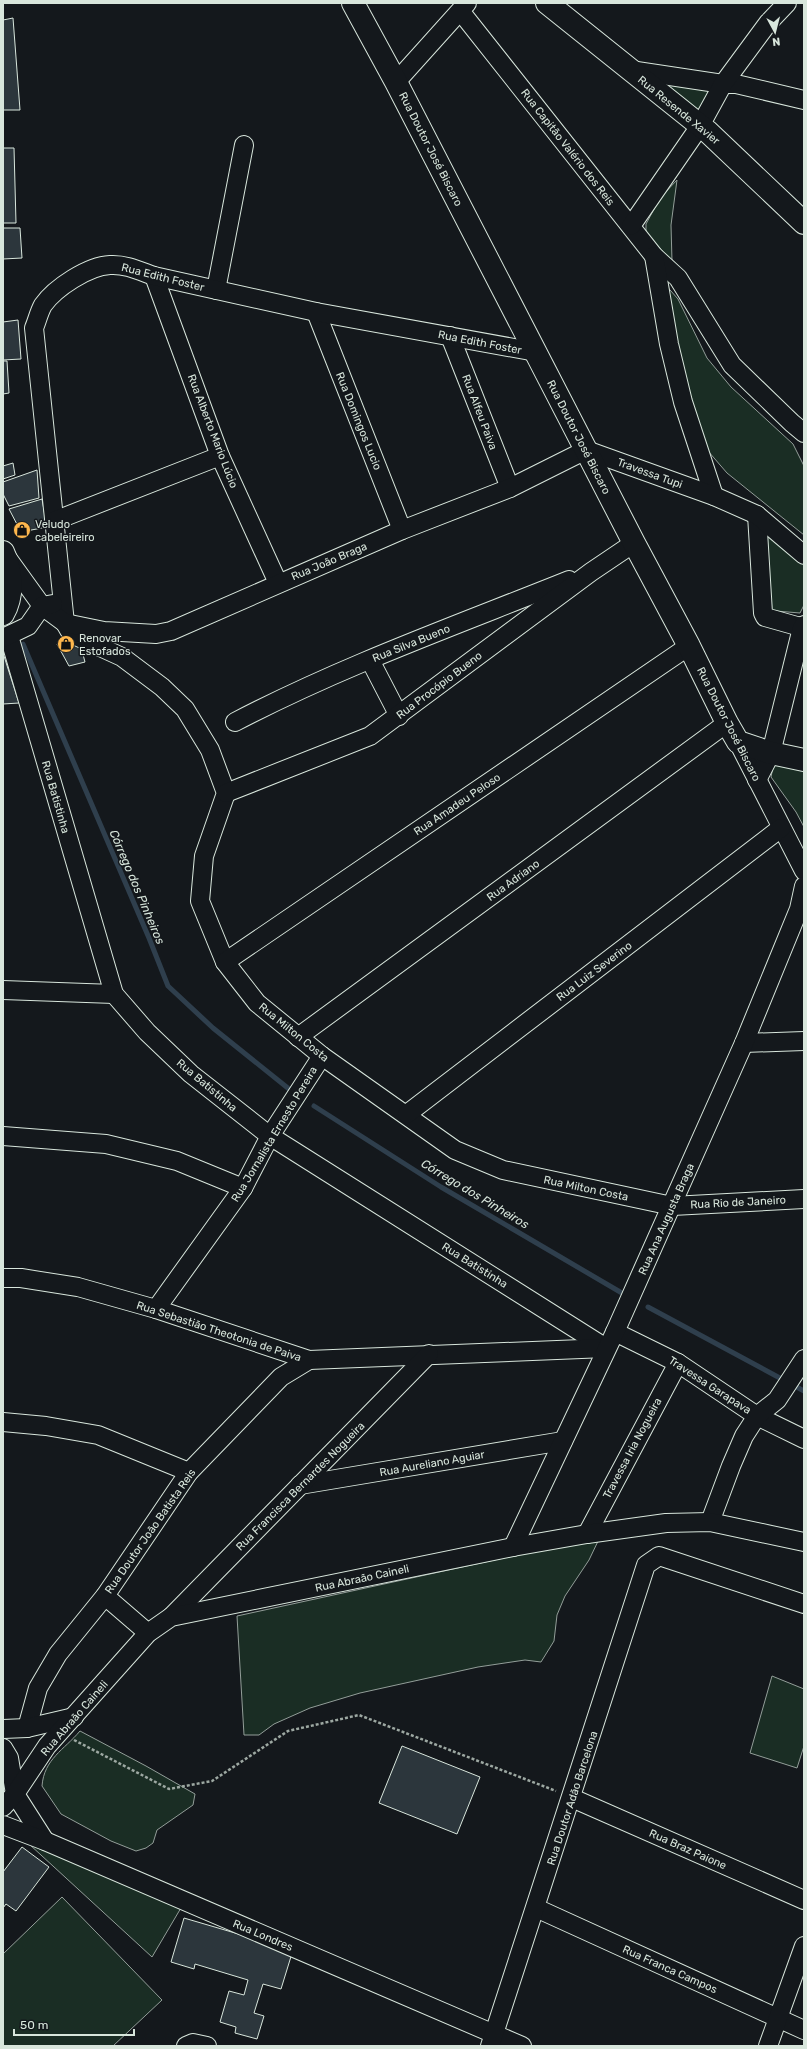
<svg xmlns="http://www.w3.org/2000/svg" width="807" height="2049" font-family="Rubik,sans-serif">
	<rect width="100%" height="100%" fill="#14181c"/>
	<g fill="#1a2d24" stroke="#939e99">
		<polygon points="637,73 720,86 700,121"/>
		<polygon points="677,180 671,225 672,261 646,240 646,224 660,198"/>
		<polygon points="663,282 678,299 707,358 731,387 793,444 804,466 804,535 727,473 708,451 686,393"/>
		<polygon points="766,519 804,553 804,605 800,613 764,610"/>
		<polygon points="774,762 804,767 804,827 796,812 771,777"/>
		<polygon points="600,1537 589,1560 565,1596 557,1615 554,1641 541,1662 525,1660 478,1667 360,1693 310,1708 274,1724 259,1735 244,1735 237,1616"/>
		<polygon points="772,1676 804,1689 804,1746 797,1768 750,1753"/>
		<path d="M80 1731 146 1766 195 1794 193 1805 157 1830 153 1843 146 1848 136 1851 111 1841 61 1814 42 1786C44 1759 64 1750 80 1731Z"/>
		<polygon points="42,1830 188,1896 152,1957 29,1844"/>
		<polygon points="62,1897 162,2000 113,2046 3,2046 3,1954"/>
	</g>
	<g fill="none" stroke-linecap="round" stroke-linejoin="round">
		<g stroke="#2f3f4d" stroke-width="5">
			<polyline points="23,644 149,938 168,986 213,1028 294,1093"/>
			<polyline points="314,1106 441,1187 627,1296"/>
			<polyline points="648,1307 804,1391"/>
		</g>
	</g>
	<g fill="#2c363c" stroke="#d8e6dc">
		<polygon points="13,18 20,110 3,110 3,20"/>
		<polygon points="3,148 14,148 16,223 3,223"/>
		<polygon points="3,228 20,228 22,258 3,259"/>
		<polygon points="18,320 21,359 3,360 3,322"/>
		<polygon points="3,361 7,361 9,393 3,394"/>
		<polygon points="13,463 15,475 3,479 3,466"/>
		<polygon points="37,470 39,498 9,506 3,494 3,482"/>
		<polygon points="42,499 47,527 21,532 9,509"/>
		<polygon points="67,636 81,647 85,662 69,666 57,644"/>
		<polygon points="3,653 19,703 3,704"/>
		<polygon points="402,1746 480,1777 457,1834 379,1803"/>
		<polygon points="22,1847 49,1867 16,1911 6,1904 3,1908 3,1872"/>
		<polygon points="184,1918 293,1950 281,1989 263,1984 254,2013 264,2016 257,2039 235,2033 236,2027 220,2022 229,1991 244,1995 248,1980 195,1964 194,1969 171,1962"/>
	</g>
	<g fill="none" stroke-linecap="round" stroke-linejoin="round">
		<g stroke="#d8e6dc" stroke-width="20">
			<g id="minor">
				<polyline points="461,12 654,256 678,278 732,365 792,423 804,433"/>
				<polyline points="630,70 723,84 736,84 804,100"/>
				<polyline points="396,82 467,3"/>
				<polyline points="631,226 700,126 723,84 768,23 787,3"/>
				<polyline points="654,256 669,344 683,402 714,496"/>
				<polyline points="154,276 220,456 278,583"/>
				<polyline points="216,290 244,145"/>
				<polyline points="316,312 402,530"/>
				<polyline points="450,336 510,488"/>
				<path d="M536 352 316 312 154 276C140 271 126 264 110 265 88 266 55 288 43 305 39 312 37 321 34 328L65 623 69 630 76 636 122 657 162 687 185 709 210 750 226 793 204 856 200 901 225 962 257 1003 322 1056 455 1150 503 1170 672 1206 804 1199"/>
				<polyline points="757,515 763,613 765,617 804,628"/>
				<polyline points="54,521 220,456"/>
				<polyline points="6,556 42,606 65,623 104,631 156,634 171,631 402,530 510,488 586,450 714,496 757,515 804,555"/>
				<polyline points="9,636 114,994 147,1032 191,1074 270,1136 606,1348"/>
				<polyline points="3,638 28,626 42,606 53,604"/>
				<polyline points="370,660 399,716"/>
				<path d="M235 722C342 666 457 625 569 580"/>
				<polyline points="738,742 804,871"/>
				<polyline points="757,780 771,753 802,628 804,625"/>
				<polyline points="226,793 370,736 591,572 634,543"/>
				<polyline points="225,962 689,646"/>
				<polyline points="3,990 114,994"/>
				<polyline points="298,1037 727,723"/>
				<polyline points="744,1043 804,1041"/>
				<polyline points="407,1114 781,828"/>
				<polyline points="3,1136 106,1144 177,1161 243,1188"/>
				<polyline points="3,1278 21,1278 78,1287 156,1309 309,1360 606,1348"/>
				<polyline points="156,1309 243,1188 270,1136 322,1056"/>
				<polyline points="615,1332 678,1363 757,1416 804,1439"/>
				<polyline points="3,1422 46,1426 98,1435 189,1472"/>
				<polyline points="300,1485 563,1441"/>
				<polyline points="710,1522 731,1466 744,1436 757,1416 777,1400 804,1359"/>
				<polyline points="587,1534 678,1363"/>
				<polyline points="513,1547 615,1332 744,1043 799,909 804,886"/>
				<polyline points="105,1596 148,1633"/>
				<polyline points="171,1617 429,1354"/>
				<polyline points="27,1728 38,1688 58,1654 105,1596 189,1472 281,1377 309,1360"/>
				<polyline points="3,1729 27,1728 74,1717"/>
				<polyline points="3,1748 9,1758 15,1794 45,1841"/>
				<polyline points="572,1798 804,1900"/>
				<polyline points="3,1807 15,1794 47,1746 148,1633 171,1617 513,1547 587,1534 666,1523 710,1522 804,1542"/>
				<polyline points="3,1825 45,1841 522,2046"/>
				<polyline points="536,1908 804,2030"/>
				<polyline points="186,2046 193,2043 207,2046"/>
				<polyline points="490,2046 646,1565 659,1556 804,1604"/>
				<polyline points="768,2046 804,1946"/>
			</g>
		</g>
		<g stroke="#d8e6dc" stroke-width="24">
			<g id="major">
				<polyline points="353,3 396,82 634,543 689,646 727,723 738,742 771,753 804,760"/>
				<polyline points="547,3 707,131 804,223"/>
				<path d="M3 552C12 571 14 595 3 614"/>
			</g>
		</g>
		<polyline stroke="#9da8a2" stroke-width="2.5" stroke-dasharray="3 2" stroke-linecap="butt" points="74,1740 169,1789 212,1781 288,1731 359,1715 556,1791"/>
		<use href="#minor" stroke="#14181c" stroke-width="18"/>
		<use href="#major" stroke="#14181c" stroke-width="22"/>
	</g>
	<defs>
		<g id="shop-disc" transform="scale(0.9)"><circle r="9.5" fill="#ffb74d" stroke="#14181c"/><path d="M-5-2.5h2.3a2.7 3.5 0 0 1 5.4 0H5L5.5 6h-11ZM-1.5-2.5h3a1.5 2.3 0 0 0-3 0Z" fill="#111"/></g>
	</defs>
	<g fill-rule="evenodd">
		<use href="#shop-disc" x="22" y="530"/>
		<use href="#shop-disc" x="66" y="644"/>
	</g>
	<g text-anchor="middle" stroke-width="3" stroke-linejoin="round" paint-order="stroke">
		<g font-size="11" fill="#d8e6dc" stroke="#14181c">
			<text transform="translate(679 110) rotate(39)" y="4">Rua Resende Xavier</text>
			<text transform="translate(568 147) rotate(52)" y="4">Rua Capitão Valério dos Reis</text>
			<text transform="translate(431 149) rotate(63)" y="4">Rua Doutor José Biscaro</text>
			<text transform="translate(163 277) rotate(14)" y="4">Rua Edith Foster</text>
			<text transform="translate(480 342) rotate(11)" y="4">Rua Edith Foster</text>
			<text transform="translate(480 412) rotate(69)" y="4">Rua Alfeu Paiva</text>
			<text transform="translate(359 421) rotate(68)" y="4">Rua Domingos Lucio</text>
			<text transform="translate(213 431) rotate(69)" y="4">Rua Alberto Mario Lúcio</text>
			<text transform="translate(579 437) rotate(63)" y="4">Rua Doutor José Biscaro</text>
			<text transform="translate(650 473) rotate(20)" y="4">Travessa Tupi</text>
			<text transform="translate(329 561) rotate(-23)" y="4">Rua João Braga</text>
			<text transform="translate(411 643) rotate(-22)" y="4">Rua Silva Bueno</text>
			<text transform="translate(439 685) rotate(-37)" y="4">Rua Procópio Bueno</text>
			<text transform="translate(729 724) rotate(63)" y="4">Rua Doutor José Biscaro</text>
			<text transform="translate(56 797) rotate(74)" y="4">Rua Batistinha</text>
			<text transform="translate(457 804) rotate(-34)" y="4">Rua Amadeu Peloso</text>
			<text transform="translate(513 880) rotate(-36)" y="4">Rua Adriano</text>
			<text transform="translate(594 971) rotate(-37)" y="4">Rua Luiz Severino</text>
			<text transform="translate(294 1032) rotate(39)" y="4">Rua Milton Costa</text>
			<text transform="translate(207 1085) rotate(40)" y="4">Rua Batistinha</text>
			<text transform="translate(274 1134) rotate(-59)" y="4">Rua Jornalista Ernesto Pereira</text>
			<text transform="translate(586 1188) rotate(12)" y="4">Rua Milton Costa</text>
			<text transform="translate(738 1202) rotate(-3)" y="4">Rua Rio de Janeiro</text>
			<text transform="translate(666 1219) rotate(-66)" y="4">Rua Ana Augusta Braga</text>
			<text transform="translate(475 1265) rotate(32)" y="4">Rua Batistinha</text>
			<text transform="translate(219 1331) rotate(18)" y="4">Rua Sebastião Theotonia de Paiva</text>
			<text transform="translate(710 1385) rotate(33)" y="4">Travessa Garapava</text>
			<text transform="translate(632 1448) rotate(-62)" y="4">Travessa Iria Nogueira</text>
			<text transform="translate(432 1463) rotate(-10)" y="4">Rua Aureliano Aguiar</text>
			<text transform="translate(300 1486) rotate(-45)" y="4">Rua Francisca Bernardes Nogueira</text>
			<text transform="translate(150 1531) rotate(-55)" y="4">Rua Doutor João Batista Reis</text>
			<text transform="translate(362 1578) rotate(-12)" y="4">Rua Abraão Caineli</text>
			<text transform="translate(74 1718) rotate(-49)" y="4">Rua Abraão Caineli</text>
			<text transform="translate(572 1798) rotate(-72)" y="4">Rua Doutor Adão Barcelona</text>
			<text transform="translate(688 1849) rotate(24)" y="4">Rua Braz Paione</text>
			<text transform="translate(263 1935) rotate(23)" y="4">Rua Londres</text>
			<text transform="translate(670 1969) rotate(24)" y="4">Rua Franca Campos</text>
		</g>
		<g font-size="11" fill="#d8e6dc" stroke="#14181c" text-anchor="start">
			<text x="35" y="528">Veludo<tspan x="35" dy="13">cabeleireiro</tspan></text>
			<text x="79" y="642">Renovar<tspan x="79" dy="13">Estofados</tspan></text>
		</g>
		<g font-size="12" font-style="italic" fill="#d8e6dc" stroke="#14181c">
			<text transform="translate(137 887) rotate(67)" y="4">Córrego dos Pinheiros</text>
			<text transform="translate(475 1194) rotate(31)" y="4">Córrego dos Pinheiros</text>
		</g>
	</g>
	<rect width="807" height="2049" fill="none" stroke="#d8e6dc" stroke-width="8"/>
	<g transform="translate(775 32) rotate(173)" stroke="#14181c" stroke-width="3" paint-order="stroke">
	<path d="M0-3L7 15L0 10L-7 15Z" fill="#d8e6dc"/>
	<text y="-6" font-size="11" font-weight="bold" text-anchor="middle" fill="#d8e6dc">N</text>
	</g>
	<path d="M14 2029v6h120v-6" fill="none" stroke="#d8e6dc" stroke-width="2"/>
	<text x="20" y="2029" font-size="12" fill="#d8e6dc" stroke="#14181c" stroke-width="3" paint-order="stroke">50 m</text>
</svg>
